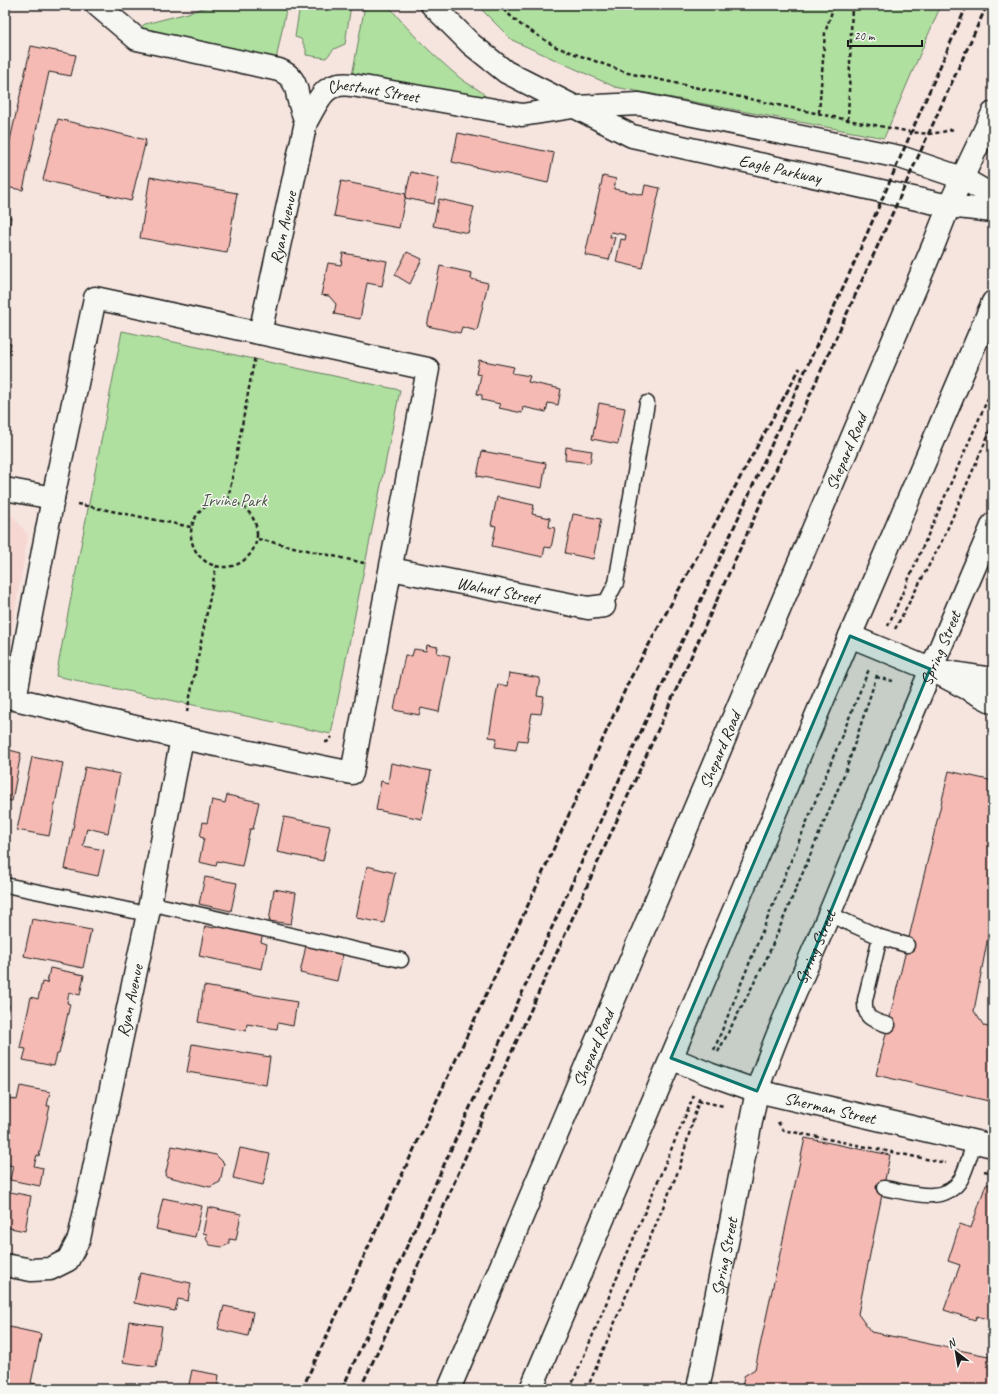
<svg xmlns="http://www.w3.org/2000/svg" width="998" height="1394" font-family="Caveat,sans-serif">
	<rect width="100%" height="100%" fill="#f6e4df"/>
	<filter id="ink" filterUnits="userSpaceOnUse"><feTurbulence type="fractalNoise" baseFrequency=".025" numOctaves="2"/><feDisplacementMap in="SourceGraphic" scale="8" xChannelSelector="R" yChannelSelector="G"/><feConvolveMatrix kernelMatrix="1 2 1 2 8 2 1 2 1" color-interpolation-filters="sRGB"/></filter>
	<g filter="url(#ink)">
		<polygon fill="#f6d7d2" points="5,512 10,513 28,535 5,669"/>
		<g fill="#afe0a0" stroke="#667e5e">
			<polygon points="213,5 287,5 276,60 141,30 142,26 145,24 188,13"/>
			<polygon points="300,5 351,5 345,44 334,49 326,58 306,55 306,49 301,39 295,37"/>
			<path d="M365 5H388C409 32 434 56 460 78 468 85 481 89 487 98V101L352 76Z"/>
			<polygon points="477,5 941,5 884,138 615,87 512,40"/>
			<polygon points="122,331 400,390 331,734 56,676"/>
		</g>
		<g fill="#f5bab3" stroke="#1c1c1c">
			<polygon points="31,46 76,55 71,76 49,72 23,190 5,187 5,163"/>
			<polygon points="58,119 146,140 131,201 43,180"/>
			<polygon points="458,133 554,153 548,183 452,162"/>
			<polygon points="411,172 439,178 434,204 405,198"/>
			<polygon points="603,176 616,179 614,189 643,195 645,185 660,188 642,268 616,262 621,239 625,240 626,235 611,232 610,237 615,237 609,260 585,255"/>
			<polygon points="150,177 237,193 227,253 140,238"/>
			<polygon points="341,181 406,194 399,228 334,216"/>
			<polygon points="439,199 474,207 468,233 433,226"/>
			<polygon points="5,216 11,217 5,249"/>
			<polygon points="407,252 422,259 410,284 395,275"/>
			<polygon points="343,253 387,261 382,286 367,283 360,319 334,314 336,304 329,296 321,295 328,263 341,265"/>
			<polygon points="440,266 472,273 471,279 488,283 477,331 462,327 460,333 427,326"/>
			<polygon points="5,343 11,344 5,374"/>
			<polygon points="479,360 514,367 512,373 530,376 528,382 561,389 558,405 548,403 546,412 523,407 522,413 499,408 500,404 482,400 482,395 477,394 481,375 476,374"/>
			<polygon points="599,403 625,408 618,444 592,439"/>
			<polygon points="566,447 592,451 590,463 565,460"/>
			<polygon points="482,451 546,463 542,488 477,476"/>
			<polygon points="497,497 534,505 532,514 550,518 549,527 555,528 551,548 545,547 543,557 492,546 496,526 491,525"/>
			<polygon points="573,514 601,519 593,559 565,553"/>
			<polygon points="427,645 438,647 437,653 450,656 439,712 421,708 419,715 394,710 405,655 412,656 414,649 426,651"/>
			<polygon points="509,673 540,678 537,696 544,697 541,714 532,713 527,741 518,740 516,750 495,747 497,738 489,737 498,684 507,686"/>
			<polygon points="5,749 21,753 12,801 5,800"/>
			<polygon points="32,757 63,763 49,836 17,830"/>
			<polygon points="391,763 431,771 422,819 376,810 381,781 388,783"/>
			<polygon points="85,767 120,774 108,833 87,828 83,846 104,850 98,876 65,869"/>
			<polygon points="949,771 993,781 993,910 974,1011 984,1026 993,1028 993,1102 876,1075"/>
			<polygon points="227,795 259,802 253,829 250,829 242,866 217,861 216,866 199,862 204,838 200,837 203,822 207,823 212,800 225,803"/>
			<polygon points="284,817 330,826 323,861 277,852"/>
			<polygon points="367,866 395,873 384,923 356,918"/>
			<polygon points="205,877 237,883 231,911 199,904"/>
			<polygon points="274,889 296,893 291,924 269,921"/>
			<polygon points="32,919 91,930 83,968 24,956"/>
			<polygon points="215,923 263,933 261,942 267,944 262,969 199,956 205,926 214,928"/>
			<polygon points="307,941 344,949 337,981 300,973"/>
			<polygon points="50,968 84,975 80,995 69,992 67,1003 70,1004 59,1054 57,1054 54,1066 23,1060 26,1049 20,1048 31,997 38,999 42,982 47,983"/>
			<polygon points="204,986 297,1002 293,1026 278,1023 277,1029 247,1024 246,1031 198,1022"/>
			<polygon points="5,1005 9,1005 5,1025"/>
			<polygon points="192,1044 270,1057 266,1085 187,1072"/>
			<polygon points="20,1086 50,1092 47,1106 50,1106 39,1156 37,1155 34,1166 43,1168 40,1186 10,1180 13,1166 5,1164 7,1151 5,1150 5,1121 10,1098 17,1100"/>
			<polygon points="805,1138 890,1155 858,1314 871,1332 993,1357 993,1389 742,1389 744,1376 755,1369"/>
			<polygon points="172,1146 216,1155 224,1163 220,1182 210,1187 165,1176"/>
			<polygon points="240,1148 270,1154 263,1185 233,1178"/>
			<polygon points="986,1184 993,1186 993,1321 977,1316 975,1320 944,1310 960,1265 948,1261 960,1224 971,1228"/>
			<polygon points="5,1191 31,1196 25,1231 5,1227"/>
			<polygon points="163,1198 202,1206 195,1237 156,1229"/>
			<polygon points="208,1207 241,1214 236,1240 229,1239 229,1244 222,1247 210,1245 206,1239 207,1234 203,1233"/>
			<polygon points="140,1273 191,1283 188,1301 178,1299 175,1311 134,1303"/>
			<polygon points="224,1306 253,1312 248,1336 218,1329"/>
			<polygon points="129,1321 162,1326 156,1367 123,1362"/>
			<polygon points="5,1326 41,1334 31,1383 62,1389 5,1389"/>
			<polygon points="192,1370 219,1375 217,1389 188,1389"/>
		</g>
		<g fill="none" stroke-linecap="round" stroke-linejoin="round">
			<g stroke="#1c1c1c" stroke-width="17">
				<g id="lane">
					<polyline points="604,606 616,583 647,403"/>
					<polyline points="5,885 148,914"/>
					<polyline points="149,903 401,960"/>
					<polyline points="829,914 880,937 907,945"/>
					<path d="M880 937 865 1000C864 1019 872 1020 888 1025"/>
					<path d="M884 1188C908 1192 945 1206 961 1179 967 1168 970 1153 975 1141"/>
				</g>
			</g>
			<g stroke="#1c1c1c" stroke-width="25">
				<g id="street">
					<path d="M97 5 137 39 279 70C292 75 296 84 298 97 300 105 303 114 306 122"/>
					<polygon points="95,298 428,369 352,773 182,738 15,699 53,498"/>
					<path id="s1" d="M260 333 306 122C319 100 323 81 352 85L522 115 573 107"/>
					<polyline points="5,489 53,498"/>
					<path id="s2" d="M391 569 588 608 604 606"/>
					<polyline points="850,636 930,669 993,702"/>
					<polyline points="947,672 993,679"/>
					<path id="s3" d="M671 1058 709 1074 757 1091 993 1146"/>
					<path id="s4" d="M5 1265 31 1270 50 1269 68 1260 79 1239 148 914 182 738"/>
					<path id="s5" d="M698 1389 757 1091C778 1028 807 967 833 905 885 778 939 650 993 524"/>
				</g>
			</g>
			<g stroke="#1c1c1c" stroke-width="25">
				<g id="secondary">
					<path id="s6" d="M432 5 471 44 506 72 632 136 949 206 993 211"/>
					<polyline points="576,107 639,104 900,157 962,178 993,196"/>
				</g>
			</g>
			<g stroke="#1c1c1c" stroke-width="25">
				<g id="highway">
					<path id="s7" d="M449 1389 934 244 949 206 993 113"/>
					<polyline points="531,1389 850,636 993,302"/>
				</g>
			</g>
			<g stroke="#1c1c1c" stroke-width="2.5" stroke-dasharray="4 3" stroke-linecap="butt">
				<polyline points="498,5 521,25 556,47 628,73 848,120 911,132 929,134 942,132 954,129"/>
				<polyline points="819,113 825,33 834,5"/>
				<polyline points="848,120 852,5"/>
				<polyline points="228,500 255,356"/>
				<circle cx="224" cy="534" r="33"/>
				<polyline points="77,504 191,527"/>
				<polyline points="258,539 364,563"/>
				<polyline points="888,626 993,387"/>
				<polyline points="895,629 943,539 993,424"/>
				<polyline points="876,677 893,681"/>
				<polyline points="187,712 216,567"/>
				<polyline points="325,742 327,742 332,737"/>
				<polyline points="714,1050 869,669"/>
				<polyline points="718,1052 766,960 846,770 878,672"/>
				<polyline points="698,1101 724,1106"/>
				<polyline points="778,1122 783,1130 946,1163"/>
				<polyline points="984,1171 993,1173"/>
				<polyline points="570,1389 695,1093"/>
				<polyline points="587,1389 679,1169 700,1096"/>
			</g>
			<use href="#lane" stroke="#f6f6f2" stroke-width="14"/>
			<use href="#street" stroke="#f6f6f2" stroke-width="22"/>
			<use href="#secondary" stroke="#f6f6f2" stroke-width="22"/>
			<use href="#highway" stroke="#f6f6f2" stroke-width="22"/>
			<g stroke="#1c1c1c" stroke-width="3" stroke-dasharray="6 3" stroke-linecap="butt">
				<polyline points="302,1389 535,890 629,681 800,368"/>
				<polyline points="342,1389 855,261 967,5"/>
				<polyline points="360,1389 420,1261 498,1082 987,5"/>
			</g>
		</g>
	</g>
	<path fill="#0f766e" fill-opacity="0.2" stroke="#0f766e" stroke-width="3" stroke-linejoin="round" d="M850 636 930 669 757 1091 671 1058Z"/>
	<g text-anchor="middle" stroke-width="3" stroke-linejoin="round" paint-order="stroke">
		<g font-size="17" fill="#1c1c1c" stroke="#f6f6f2">
			<text dy="6" stroke="none"><textPath href="#s1" startOffset="302">Chestnut Street</textPath></text>
			<text dy="6" stroke="none"><textPath href="#s6" startOffset="393">Eagle Parkway</textPath></text>
			<text dy="6" stroke="none"><textPath href="#s1" startOffset="108">Ryan Avenue</textPath></text>
			<text dy="6" stroke="none"><textPath href="#s7" startOffset="1018">Shepard Road</textPath></text>
			<text dy="6" stroke="none"><textPath href="#s2" startOffset="109">Walnut Street</textPath></text>
			<text dy="6" stroke="none"><textPath href="#s5" startOffset="783">Spring Street</textPath></text>
			<text dy="6" stroke="none"><textPath href="#s7" startOffset="694">Shepard Road</textPath></text>
			<text dy="6" stroke="none"><textPath href="#s5" startOffset="459">Spring Street</textPath></text>
			<text dy="6" stroke="none"><textPath href="#s4" startOffset="333">Ryan Avenue</textPath></text>
			<text dy="6" stroke="none"><textPath href="#s7" startOffset="370">Shepard Road</textPath></text>
			<text dy="6" stroke="none"><textPath href="#s3" startOffset="167">Sherman Street</textPath></text>
			<text dy="6" stroke="none"><textPath href="#s5" startOffset="135">Spring Street</textPath></text>
		</g>
		<g font-size="17" fill="#485744" stroke="#f6f6f2">
			<text x="234" y="506">Irvine Park</text>
		</g>
	</g>
	<rect width="998" height="1394" fill="none" stroke="#f6f6f2" stroke-width="20"/>
	<rect x="10" y="10" width="978" height="1374" fill="none" stroke="#1c1c1c" stroke-width="1.5" filter="url(#ink)"/>
	<g transform="translate(956 1352) rotate(329)" stroke="#f6f6f2" stroke-width="3" paint-order="stroke">
	<path d="M0-3L7 15L0 10L-7 15Z" fill="#1c1c1c"/>
	<text y="-6" font-size="11" font-weight="bold" text-anchor="middle" fill="#1c1c1c">N</text>
	</g>
	<path d="M848 40v6h74v-6" fill="none" stroke="#1c1c1c" stroke-width="2"/>
	<text x="854" y="40" font-size="12" fill="#1c1c1c" stroke="#f6f6f2" stroke-width="3" paint-order="stroke">20 m</text>
</svg>
